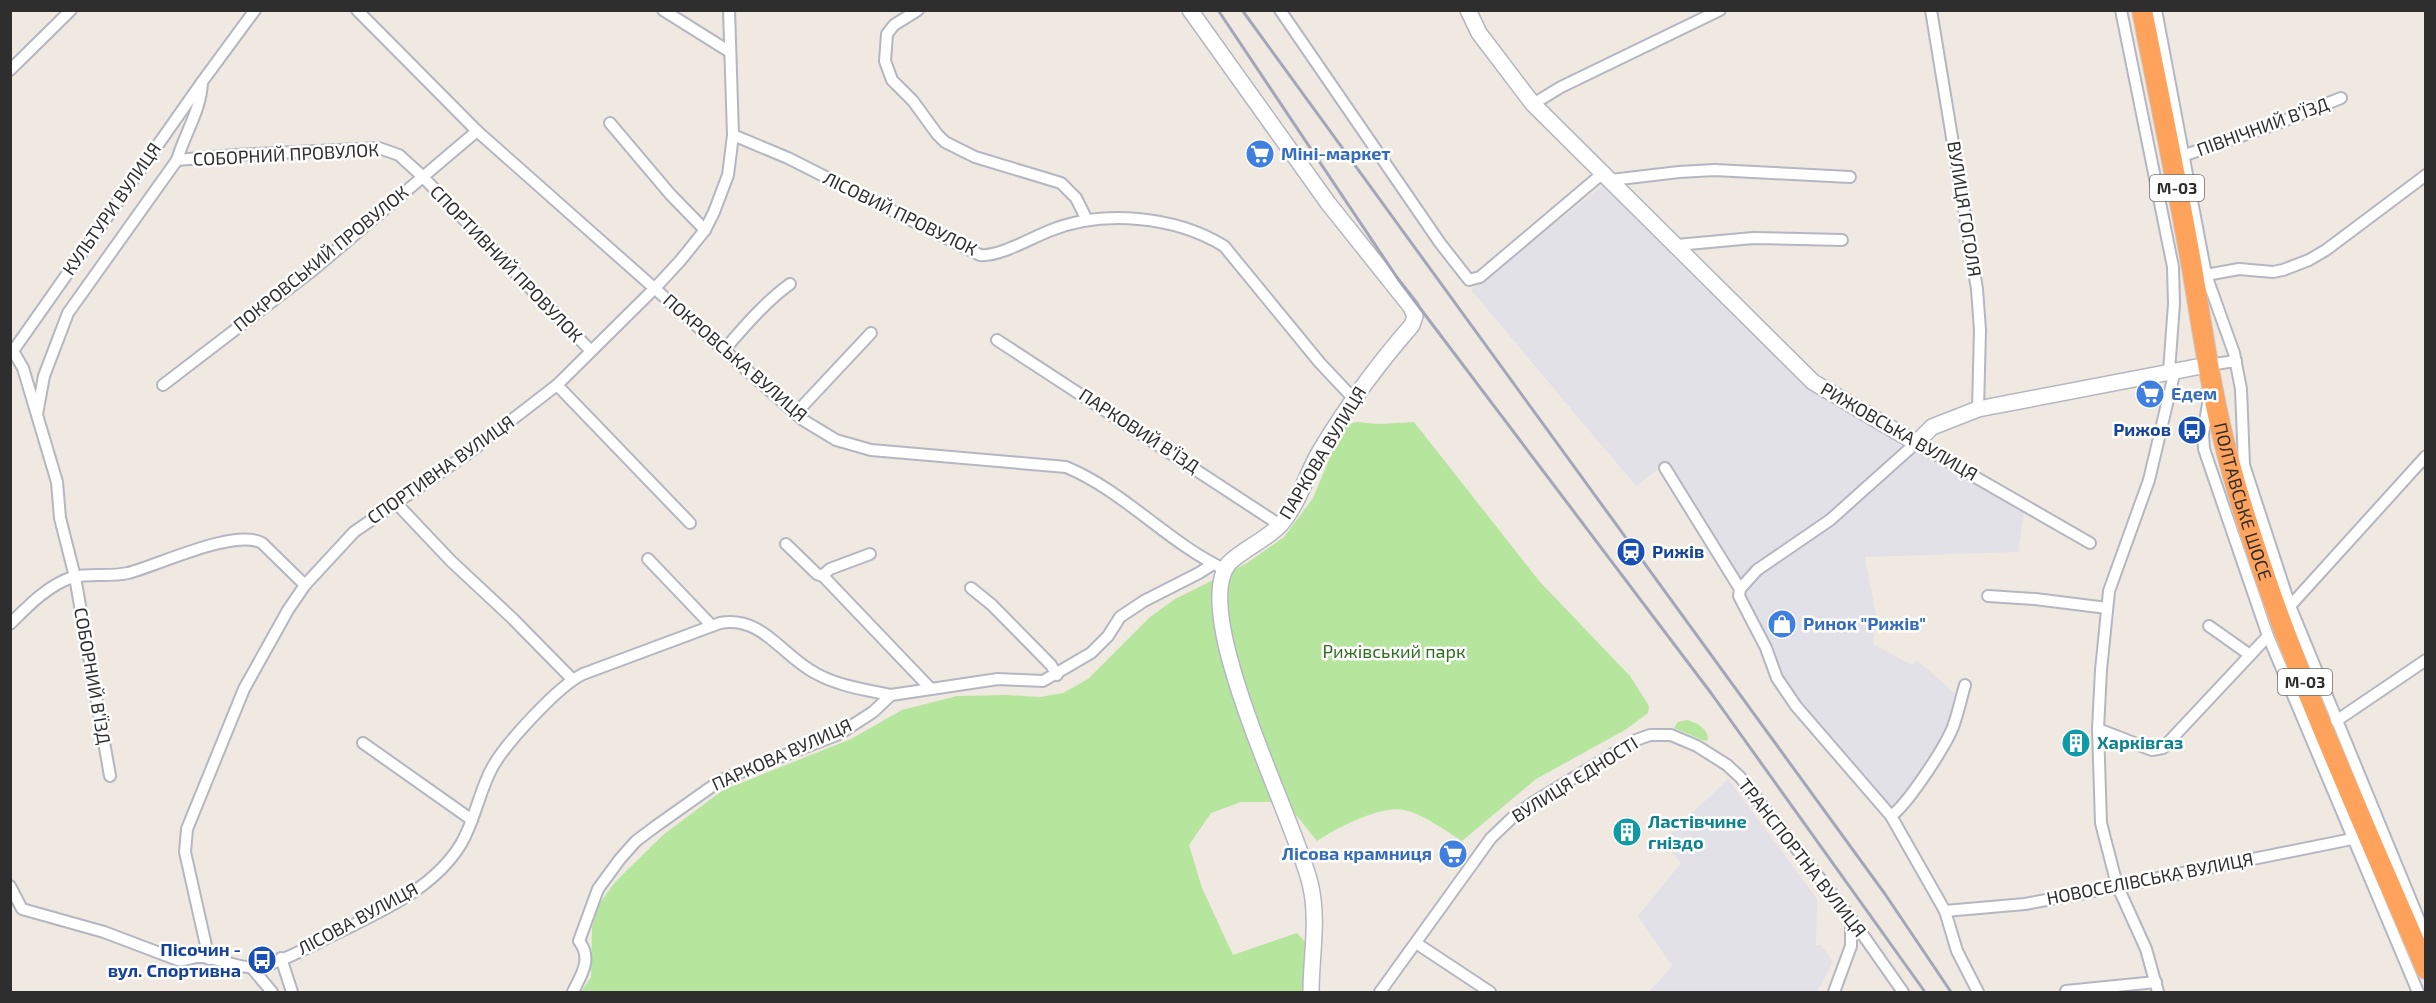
<svg xmlns="http://www.w3.org/2000/svg" width="2436" height="1003" font-family="'Exo 2',sans-serif">
	<rect width="100%" height="100%" fill="#efe9e1"/>
	<g fill="#e3e1e8">
		<polygon points="1606,183 1812,388 2025,506 2018,552 1865,557 1876,616 1873,644 1911,665 1917,660 1958,696 1955,711 1926,766 1898,808 1890,808 1800,700 1779,670 1709,537 1660,468 1636,486 1471,290"/>
		<polygon points="1728,779 1817,899 1816,945 1821,945 1833,962 1817,992 1649,992 1672,966 1638,916 1681,863 1662,842"/>
	</g>
	<g fill="#b6e59e">
		<path d="M1356 422 1380 424 1414 422 1540 582 1630 676 1649 706 1648 713 1625 730 1536 779 1462 841C1444 830 1424 814 1404 810 1381 805 1336 828 1317 841L1296 815 1270 802H1241L1211 813 1189 845 1202 888 1233 955 1297 933 1305 942 1303 992H581L591 977 592 927 599 904 616 881 663 835 723 790 851 739 902 710 957 696 1008 695 1040 697 1063 693 1088 679 1150 617 1175 599 1247 563 1284 537 1313 498 1343 426Z"/>
		<path d="M1687 720C1697 723 1708 728 1708 740L1705 741 1674 728 1678 722Z"/>
	</g>
	<g fill="none" stroke-linecap="round" stroke-linejoin="round">
		<g stroke="#b4b7c1" stroke-width="14">
			<g id="street">
				<path d="M357 10 477 131 803 420 836 440 871 450 1066 467C1124 491 1167 542 1224 569"/>
				<polyline points="663,10 730,52"/>
				<polyline points="918,10 894,25 887,34 885,61 892,80 913,101 937,134 945,142 975,157 1061,183 1076,198 1087,220"/>
				<polyline points="1280,10 1440,243 1469,280 1480,277 1603,173"/>
				<polyline points="1931,10 1977,289 1980,330 1978,409"/>
				<polyline points="2121,10 2173,267 2174,304 2169,371"/>
				<polyline points="2156,10 2206,275 2234,353 2241,389 2244,465 2290,606 2426,937"/>
				<polyline points="10,70 71,10"/>
				<polyline points="1533,104 1561,87 1720,10"/>
				<polyline points="610,123 670,194 705,230"/>
				<path d="M733 135 788 158 980 255C999 257 1031 238 1049 231 1103 209 1175 216 1224 246L1320 363 1353 398"/>
				<polyline points="2185,155 2276,124 2341,98"/>
				<polyline points="177,160 235,155 379,148 399,155 422,176 591,351"/>
				<polyline points="1611,180 1679,172 1715,170 1850,177"/>
				<polyline points="1677,245 1753,238 1842,240"/>
				<polyline points="2206,275 2239,269 2273,272 2283,270 2309,260 2326,250 2426,175"/>
				<polyline points="997,340 1280,525"/>
				<path d="M724 350C745 326 765 302 790 284"/>
				<polyline points="2207,365 2236,361"/>
				<polyline points="163,385 313,270 477,131"/>
				<polyline points="557,385 690,523"/>
				<polyline points="2209,398 2203,434 2204,449 2268,636 2418,992"/>
				<polyline points="796,413 871,333"/>
				<path d="M37 414 44 376 68 313 177 160C185 133 201 110 202 82"/>
				<polyline points="1665,468 1740,589 1739,596 1766,648 1777,678 1796,706 1891,816 1945,911 1957,951 1978,992"/>
				<polyline points="397,504 451,561 512,618 572,679"/>
				<polyline points="786,544 817,574 823,576 930,688"/>
				<polyline points="648,559 712,626"/>
				<polyline points="822,576 830,569 870,554"/>
				<polyline points="971,588 992,605 1051,665 1057,675"/>
				<polyline points="1740,589 1757,570 1830,520 1916,443 2090,543"/>
				<polyline points="1988,596 2035,599 2107,608"/>
				<polyline points="2290,606 2426,456"/>
				<path d="M10 624C28 606 48 585 73 577 88 573 110 577 128 573 159 565 235 528 262 543L305 585"/>
				<polyline points="2209,626 2250,655"/>
				<polyline points="2336,721 2426,660"/>
				<polyline points="2098,729 2152,750 2163,748 2268,636"/>
				<polyline points="363,743 472,820"/>
				<polyline points="110,776 75,577 60,518 57,482 23,368 13,351 202,82 255,10"/>
				<path d="M1891 816C1908 804 1945 747 1953 727 1958 713 1961 699 1965 685"/>
				<path d="M10 886 22 909 104 932 178 960C186 961 191 957 199 957 221 956 239 973 266 965 289 959 312 945 333 935 379 912 433 890 461 844 475 820 479 792 492 768 505 744 558 686 583 674L720 623C762 615 782 656 815 673 838 686 866 690 891 695"/>
				<polyline points="1945,911 2025,904 2079,894 2352,839"/>
				<polyline points="1416,943 1490,992"/>
				<polyline points="281,958 292,992"/>
				<polyline points="209,959 185,852 187,829 244,689 288,610 305,585 354,532 470,452 557,385 655,288 680,261 705,230 714,212 728,175 733,135 729,10"/>
				<polyline points="251,967 272,992"/>
				<polyline points="2066,991 2156,982"/>
				<path d="M573 992C581 975 593 959 579 941L598 889 620 859 636 841 656 826 721 780 839 734 873 712 891 695 998 679 1043 681 1091 653 1108 636 1120 617 1144 601 1199 573 1213 564"/>
				<polyline points="1380,992 1491,838 1513,817 1534,802 1636,740 1650,735 1671,735 1697,746 1727,765 1740,777 1851,918 1903,992"/>
				<polyline points="1834,992 1851,946 1851,921"/>
				<polyline points="2158,992 2146,949 2117,885 2101,823 2098,729 2101,670 2109,591 2149,480 2175,370"/>
			</g>
		</g>
		<g stroke="#b4b7c1" stroke-width="18">
			<g id="secondary">
				<path d="M1190 10 1328 203 1411 307 1415 316 1412 325C1378 364 1347 406 1320 451 1306 475 1299 503 1281 524 1266 540 1245 548 1229 563 1188 613 1295 820 1310 883 1319 919 1311 956 1311 992"/>
				<polyline points="1468,10 1479,33 1533,104 1813,382 1916,443 1932,427 1978,409 2207,365"/>
			</g>
		</g>
		<g stroke="#c9c9c9" stroke-width="22">
			<g id="highway">
				<path id="s1" d="M2142 10C2159 96 2177 182 2192 268 2203 333 2212 398 2229 461 2276 636 2355 802 2426 969"/>
			</g>
		</g>
		<use href="#street" stroke="#fff" stroke-width="10"/>
		<use href="#secondary" stroke="#fff" stroke-width="15"/>
		<use href="#highway" stroke="#ffa35c" stroke-width="20"/>
		<g stroke="#a3a6b8" stroke-width="3">
			<polyline points="1218,10 1398,279 1711,693 1925,992"/>
			<polyline points="1242,10 1885,894 1951,992"/>
		</g>
	</g>
	<defs>
		<g id="supermarket-disc" transform="scale(1.5)"><circle r="9.5" fill="#3f7fe0" stroke="#fff"/><path d="M-6-5.5h2.5l.6 2H6L4.5 2H-2.5L-4.4-4H-6ZM-1.5 3.2a1.3 1.3 0 1 0 .1 0ZM3 3.2a1.3 1.3 0 1 0 .1 0Z" fill="#fff"/></g>
		<g id="bus-disc" transform="scale(1.5)"><circle r="9.5" fill="#1a4fb4" stroke="#fff"/><path d="M-5-6H5V4H4V6H2V4H-2V6H-4V4H-5ZM-3.5-4V0h7V-4ZM-3.5 1.2v1.5H-2V1.2ZM2 1.2v1.5H3.5V1.2Z" fill="#fff"/></g>
		<g id="station-disc" transform="scale(1.5)"><circle r="9.5" fill="#1a4fb4" stroke="#fff"/><path d="M-3-6H3Q5-6 5-4V2Q5 4 3 4L4.5 6H3L1.5 4h-3L-3 6H-4.5L-3 4Q-5 4-5 2V-4Q-5-6-3-6ZM-3.5-4v3h7v-3ZM-3.5 1v1.5H-2V1ZM2 1v1.5H3.5V1Z" fill="#fff"/></g>
		<g id="shop-disc" transform="scale(1.5)"><circle r="9.5" fill="#3f7fe0" stroke="#fff"/><path d="M-5-2.5h2.3a2.7 3.5 0 0 1 5.4 0H5L5.5 6h-11ZM-1.5-2.5h3a1.5 2.3 0 0 0-3 0Z" fill="#fff"/></g>
		<g id="building-disc" transform="scale(1.5)"><circle r="9.5" fill="#0f9aa8" stroke="#fff"/><path d="M-4-6H4V6H1V3H-1V6H-4ZM-2.5-4.3h1.7v1.8h-1.7ZM.8-4.3h1.7v1.8H.8ZM-2.5-1h1.7V.8h-1.7ZM.8-1h1.7V.8H.8Z" fill="#fff"/></g>
	</defs>
	<g fill-rule="evenodd">
		<use href="#supermarket-disc" x="1260" y="154"/>
		<use href="#supermarket-disc" x="2150" y="394"/>
		<use href="#bus-disc" x="2192" y="430"/>
		<use href="#station-disc" x="1631" y="552"/>
		<use href="#shop-disc" x="1782" y="624"/>
		<use href="#building-disc" x="2076" y="743"/>
		<use href="#building-disc" x="1627" y="832"/>
		<use href="#supermarket-disc" x="1453" y="854"/>
		<use href="#bus-disc" x="262" y="960"/>
	</g>
	<g text-anchor="middle" stroke-width="5" stroke-linejoin="round" paint-order="stroke">
		<g fill="#fff" stroke="#6d6d6d" stroke-width="1.5">
			<rect x="2150" y="175" width="54" height="26" rx="4.5"/>
			<rect x="2278" y="669" width="54" height="26" rx="4.5"/>
		</g>
		<g font-size="16" font-weight="bold" fill="#2e2e2e">
			<text x="2177" y="194">М-03</text>
			<text x="2305" y="688">М-03</text>
		</g>
		<g font-size="18" fill="#2e2e2e" stroke="#fff">
			<text transform="translate(2263 127) rotate(-20)" y="6">ПІВНІЧНИЙ В’ЇЗД</text>
			<text transform="translate(286 155) rotate(-3)" y="6">СОБОРНИЙ ПРОВУЛОК</text>
			<text transform="translate(112 209) rotate(-55)" y="6">КУЛЬТУРИ ВУЛИЦЯ</text>
			<text transform="translate(1964 209) rotate(81)" y="6">ВУЛИЦЯ ГОГОЛЯ</text>
			<text transform="translate(900 214) rotate(26)" y="6">ЛІСОВИЙ ПРОВУЛОК</text>
			<text transform="translate(321 259) rotate(-39)" y="6">ПОКРОВСЬКИЙ ПРОВУЛОК</text>
			<text transform="translate(506 264) rotate(46)" y="6">СПОРТИВНИЙ ПРОВУЛОК</text>
			<text transform="translate(735 358) rotate(41)" y="6">ПОКРОВСЬКА ВУЛИЦЯ</text>
			<text transform="translate(1139 431) rotate(33)" y="6">ПАРКОВИЙ В’ЇЗД</text>
			<text transform="translate(1899 432) rotate(30)" y="6">РИЖОВСЬКА ВУЛИЦЯ</text>
			<text transform="translate(1323 453) rotate(-59)" y="6">ПАРКОВА ВУЛИЦЯ</text>
			<text transform="translate(441 470) rotate(-35)" y="6">СПОРТИВНА ВУЛИЦЯ</text>
			<text dy="6" stroke="none"><textPath href="#s1" startOffset="502">ПОЛТАВСЬКЕ ШОСЕ</textPath></text>
			<text transform="translate(92 676) rotate(80)" y="6">СОБОРНИЙ В’ЇЗД</text>
			<text transform="translate(782 755) rotate(-24)" y="6">ПАРКОВА ВУЛИЦЯ</text>
			<text transform="translate(1575 780) rotate(-32)" y="6">ВУЛИЦЯ ЄДНОСТІ</text>
			<text transform="translate(1802 858) rotate(52)" y="6">ТРАНСПОРТНА ВУЛИЦЯ</text>
			<text transform="translate(2150 879) rotate(-11)" y="6">НОВОСЕЛІВСЬКА ВУЛИЦЯ</text>
			<text transform="translate(358 919) rotate(-28)" y="6">ЛІСОВА ВУЛИЦЯ</text>
		</g>
		<g font-size="18" font-weight="bold" fill="#366cbe" stroke="#fff" text-anchor="start">
			<text x="1281" y="160">Міні-маркет</text>
			<text x="2171" y="400">Едем</text>
			<text x="1803" y="630">Ринок "Рижів"</text>
			<text x="1432" y="860" text-anchor="end">Лісова крамниця</text>
		</g>
		<g font-size="18" font-weight="bold" fill="#164399" stroke="#fff" text-anchor="end">
			<text x="2171" y="436">Рижов</text>
			<text x="1652" y="558" text-anchor="start">Рижів</text>
			<text x="241" y="956">Пісочин -<tspan x="241" dy="21">вул. Спортивна</tspan></text>
		</g>
		<g font-size="18" fill="#2c6e1b" stroke="#fff">
			<text x="1394" y="658">Рижівський парк</text>
		</g>
		<g font-size="18" font-weight="bold" fill="#0d838f" stroke="#fff" text-anchor="start">
			<text x="2097" y="749">Харківгаз</text>
			<text x="1648" y="828">Ластівчине<tspan x="1648" dy="21">гніздо</tspan></text>
		</g>
	</g>
	<rect width="2436" height="1003" fill="none" stroke="#2e2e2e" stroke-width="24"/>
</svg>
